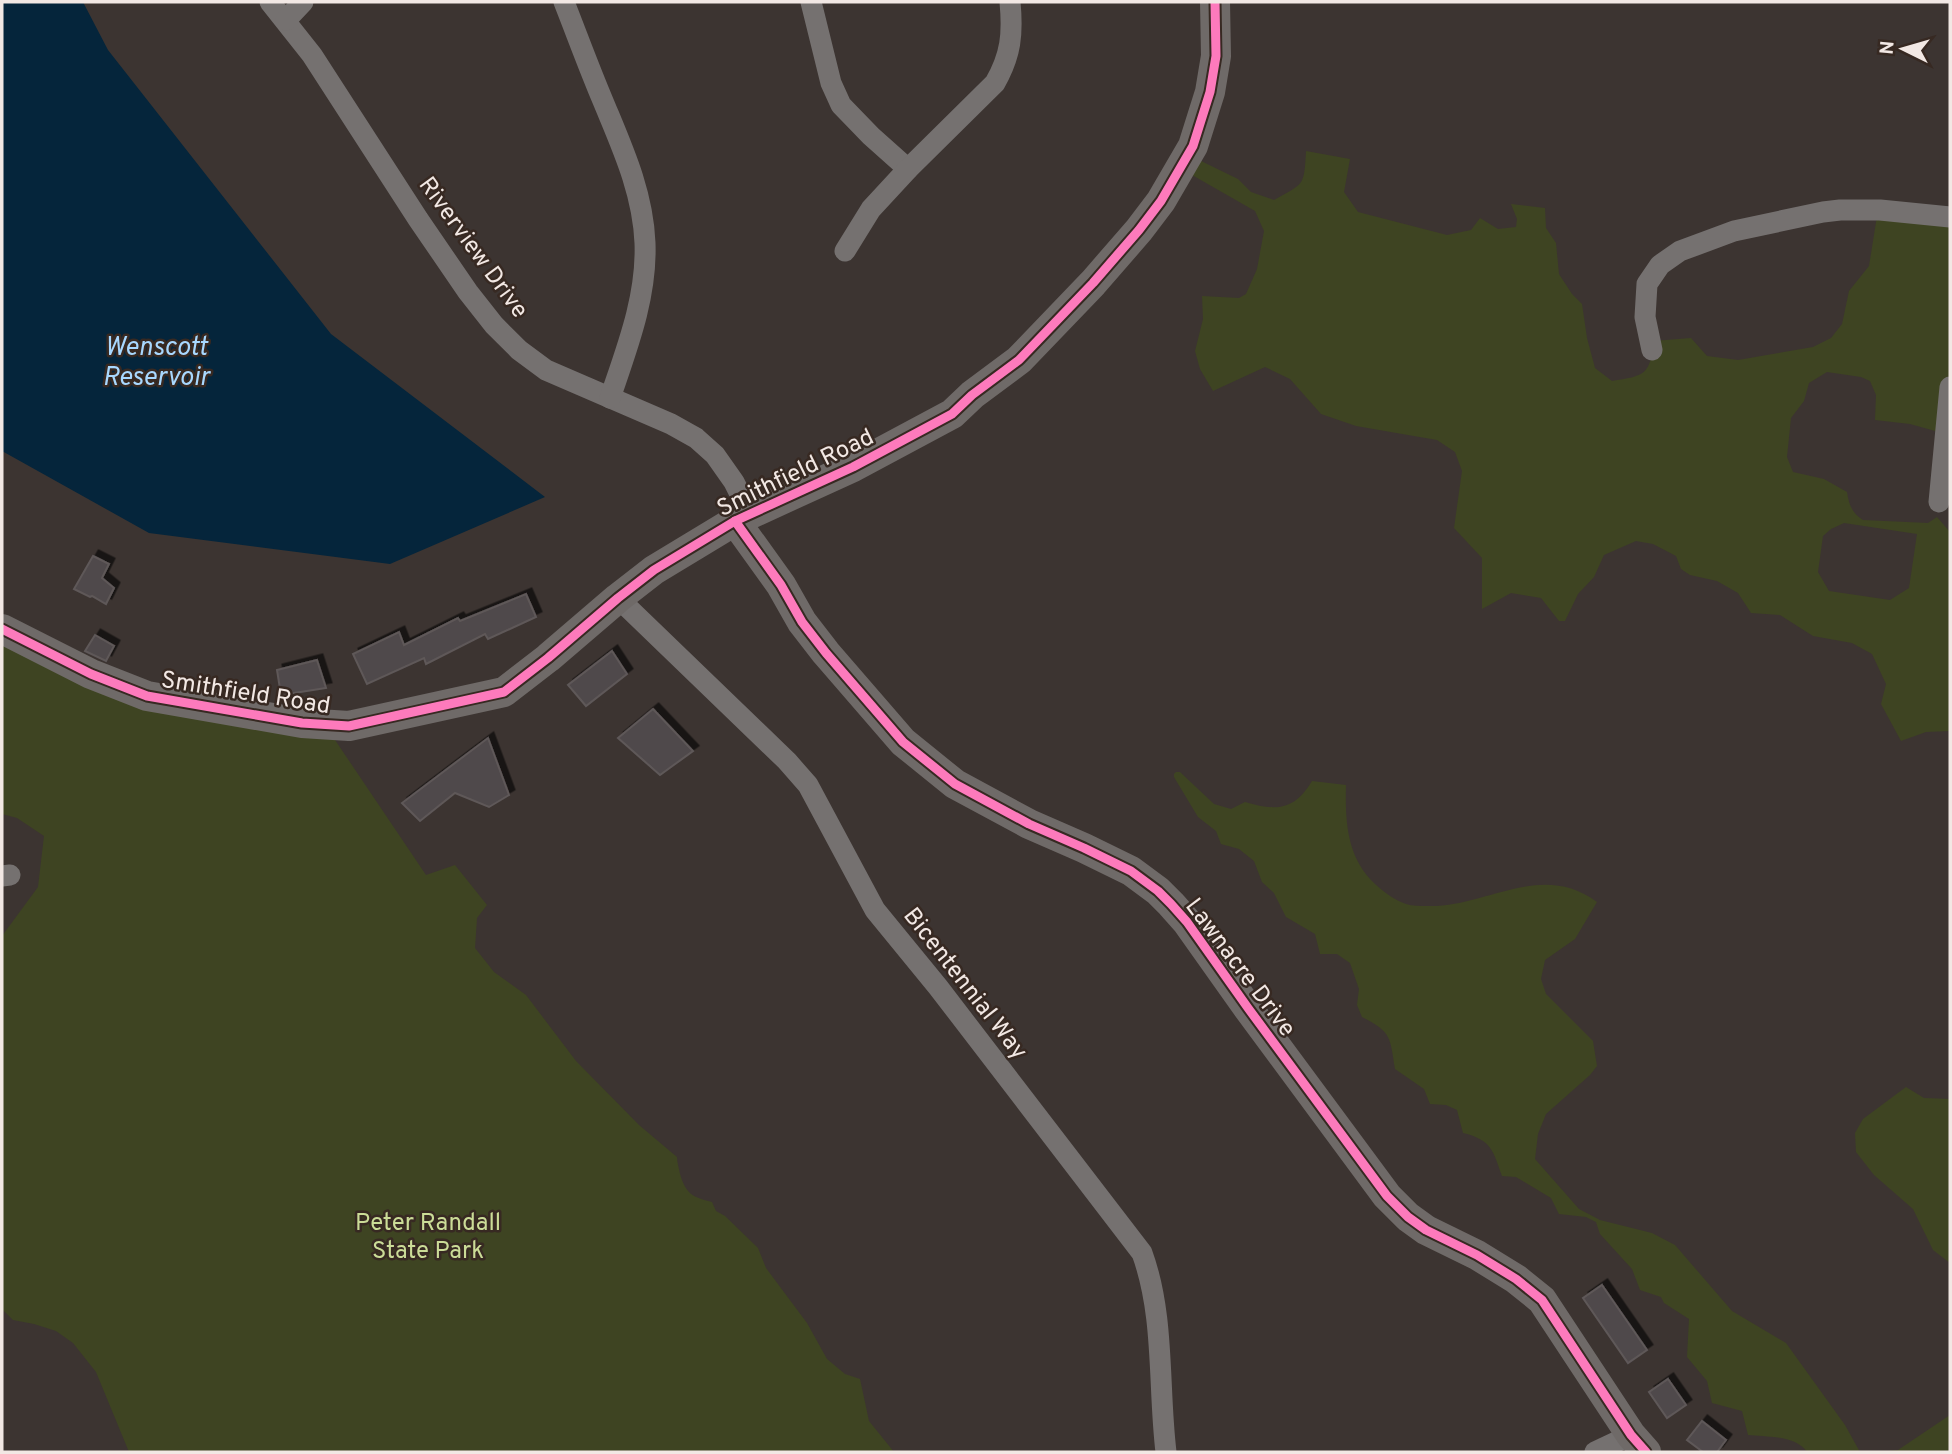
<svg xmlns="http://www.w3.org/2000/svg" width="1952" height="1454" font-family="Overpass,sans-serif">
	<defs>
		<filter id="shadow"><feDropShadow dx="5.5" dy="-5.5" stdDeviation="0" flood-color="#0009"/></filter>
	</defs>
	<rect width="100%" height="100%" fill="#3c3431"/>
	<g fill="#3e4422" fill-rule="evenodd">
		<path d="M1306 151 1350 159 1344 192 1358 212 1447 235 1471 230 1480 218 1498 229 1516 227 1517 219 1511 204 1545 208 1546 228 1556 243 1559 274 1572 294 1582 304 1587 338 1595 368 1612 381C1644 376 1651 375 1653 341L1691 338 1707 356 1738 360 1813 347 1831 338 1842 324 1849 291 1869 266 1877 216 1950 221V410L1946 434 1910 424 1875 420 1876 395 1870 381 1861 377 1827 372 1809 383 1804 401 1791 418 1787 457 1793 472 1824 479 1847 492C1849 505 1852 513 1863 520L1928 523 1937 517 1950 532V731L1926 732 1901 741 1881 704 1886 684 1872 654 1852 643 1813 636 1780 615 1751 613 1738 593 1717 581 1690 575 1681 569 1676 556 1653 544 1636 541 1604 555 1594 577 1578 594 1565 621H1559L1541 598 1511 593 1482 609V558L1454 528 1462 471 1455 452 1437 440 1356 426 1321 414 1290 379 1265 367 1213 391 1200 369 1195 351 1203 319 1202 296 1239 298 1246 294 1257 269 1264 231 1255 211 1192 175 1197 159 1238 179 1251 192 1274 200C1304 183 1304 187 1306 151ZM1844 523 1917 534 1909 588 1890 600 1829 591 1818 572 1823 536 1831 529Z"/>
		<path d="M2 632 84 671 331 734 426 875 455 865 487 905 477 918 475 948 494 972 526 995 576 1061 639 1125 677 1157C677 1163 679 1168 680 1174 686 1194 692 1197 712 1202L716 1211 725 1216 758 1248 766 1268 807 1323 827 1359 845 1374 860 1379 869 1421 894 1452H129L96 1372 73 1343 56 1331 34 1324 13 1320 2 1309V936L38 887 44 836 17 818 2 814Z"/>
		<path d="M1176 772H1180L1214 804 1231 809 1245 802C1276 811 1294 811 1312 781L1346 785C1345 822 1347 858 1375 884 1384 892 1394 900 1406 904 1412 906 1420 906 1427 906 1485 908 1541 860 1597 902L1575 939 1545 960 1541 979 1546 994 1593 1041 1597 1066 1590 1075 1546 1114 1538 1134 1535 1159 1579 1209 1600 1220 1652 1233 1675 1245 1732 1311 1786 1343 1845 1425 1860 1452H1807C1796 1435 1766 1437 1748 1435L1742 1411 1712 1403 1707 1381 1687 1357 1689 1319 1664 1303 1661 1297 1640 1290 1632 1269 1600 1234 1596 1222 1586 1217 1559 1214 1551 1198 1516 1177 1502 1176C1493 1151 1492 1140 1463 1133L1457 1110 1446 1105 1430 1104 1424 1089 1395 1069C1390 1038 1392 1032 1362 1017L1357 1005 1359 989 1350 963 1337 954H1320L1315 934 1286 917 1274 893 1262 882 1254 861 1239 849 1221 844 1216 831 1198 817 1174 777V774Z"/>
		<polygon points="1906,1087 1924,1098 1950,1099 1950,1263 1933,1250 1913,1209 1874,1175 1856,1152 1855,1133 1863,1119"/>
		<polygon points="1950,1415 1950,1452 1878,1452 1898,1450"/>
	</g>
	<polygon fill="#05253b" points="2,2 83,2 108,50 331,334 545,497 390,564 149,533 2,451"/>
	<g fill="#504a4b" stroke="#5e5859" stroke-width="2" filter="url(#shadow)">
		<polygon points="93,556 109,564 102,578 114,588 106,604 92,596 90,597 74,589"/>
		<polygon points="526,594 536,617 488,639 485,634 426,664 424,658 367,684 353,654 399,632 404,645 458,618 460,621"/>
		<polygon points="95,635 114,646 106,661 85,651"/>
		<polygon points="612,651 627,674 586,706 568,685"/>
		<polygon points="317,660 326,688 281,695 277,670"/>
		<polygon points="653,709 693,751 660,775 618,738"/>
		<polygon points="488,738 509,795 489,807 455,793 420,821 402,803"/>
		<polygon points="1602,1285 1647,1350 1628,1363 1583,1298"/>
		<polygon points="1668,1379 1686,1405 1667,1418 1649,1392"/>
		<polygon points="1702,1421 1726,1440 1717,1452 1703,1452 1687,1440"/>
	</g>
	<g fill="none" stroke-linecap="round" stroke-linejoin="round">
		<g stroke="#757170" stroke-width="21">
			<polyline points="270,2 312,55 418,219 468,292 494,325 519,350 546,370 671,424 696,438 715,455 734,482 750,514"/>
			<path d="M564 2C577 35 589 68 603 101 622 147 643 192 645 243 647 297 627 348 610 398"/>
			<polyline points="811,2 831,83 841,105 871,136 908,169"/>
			<polyline points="286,20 303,2"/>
			<path d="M845 251 871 209 908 169 995 83C1011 55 1013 34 1010 2"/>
			<polyline points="1652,350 1645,317 1647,284 1660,265 1680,251 1734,231 1823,212 1840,210 1880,210 1950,217"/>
			<polyline points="1939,502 1950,387"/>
			<path d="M618 598 787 761 808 785 875 910 938 987 1142 1253C1165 1316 1158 1386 1166 1452"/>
			<polyline points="2,876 10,875"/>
			<polyline points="1595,1452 1631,1435"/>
		</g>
		<g stroke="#6f6a68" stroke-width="30">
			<polyline points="735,521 781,585 802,622 826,653 903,742 955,784 1029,824 1084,848 1131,871 1158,891 1171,904 1187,922 1248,1008 1387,1196 1408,1217 1426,1230 1477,1255 1516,1279 1542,1300 1631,1435 1646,1452"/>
			<polyline points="2,629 91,674 147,696 302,723 349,726 504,692 548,658 618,598 654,570 735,521 853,467 952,414 972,395 1019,360 1093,283 1139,230 1161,201 1193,146 1210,92 1216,56 1215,2"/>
		</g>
		<g stroke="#372922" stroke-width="13">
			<g id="cycleway">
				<polyline points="735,521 781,585 802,622 826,653 903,742 955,784 1029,824 1084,848 1131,871 1158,891 1171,904 1187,922 1248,1008 1387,1196 1408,1217 1426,1230 1477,1255 1516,1279 1542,1300 1631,1435 1646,1452"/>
				<polyline points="2,629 91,674 147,696 302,723 349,726 504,692 548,658 618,598 654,570 735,521 853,467 952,414 972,395 1019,360 1093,283 1139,230 1161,201 1193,146 1210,92 1216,56 1215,2"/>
			</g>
		</g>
		<use href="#cycleway" stroke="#fd7abc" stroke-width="9"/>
	</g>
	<g text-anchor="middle" stroke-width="5" stroke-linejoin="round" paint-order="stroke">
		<g font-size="24" fill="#f2e8e4" stroke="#372922">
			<text transform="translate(474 247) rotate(54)" y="8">Riverview Drive</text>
			<text transform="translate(795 472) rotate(-26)" y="8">Smithfield Road</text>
			<text transform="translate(246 692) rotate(9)" y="8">Smithfield Road</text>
			<text transform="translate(1241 967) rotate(53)" y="8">Lawnacre Drive</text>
			<text transform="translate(966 983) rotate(52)" y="8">Bicentennial Way</text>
		</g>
		<g font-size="24" fill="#cbdc97" stroke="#372922">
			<text x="428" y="1230">Peter Randall<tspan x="428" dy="28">State Park</tspan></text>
		</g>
		<g font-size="26" font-style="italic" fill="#a8d8ff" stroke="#372922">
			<text x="156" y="355">Wenscott<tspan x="156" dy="30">Reservoir</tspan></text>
		</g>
	</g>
	<rect width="1952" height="1454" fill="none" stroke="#f2e8e4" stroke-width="7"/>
	<g transform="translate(1903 49) rotate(275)" stroke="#372922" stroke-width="5" paint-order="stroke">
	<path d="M0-5L12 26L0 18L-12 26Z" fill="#f2e8e4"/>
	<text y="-10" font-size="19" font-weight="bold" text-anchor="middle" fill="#f2e8e4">N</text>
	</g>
</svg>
